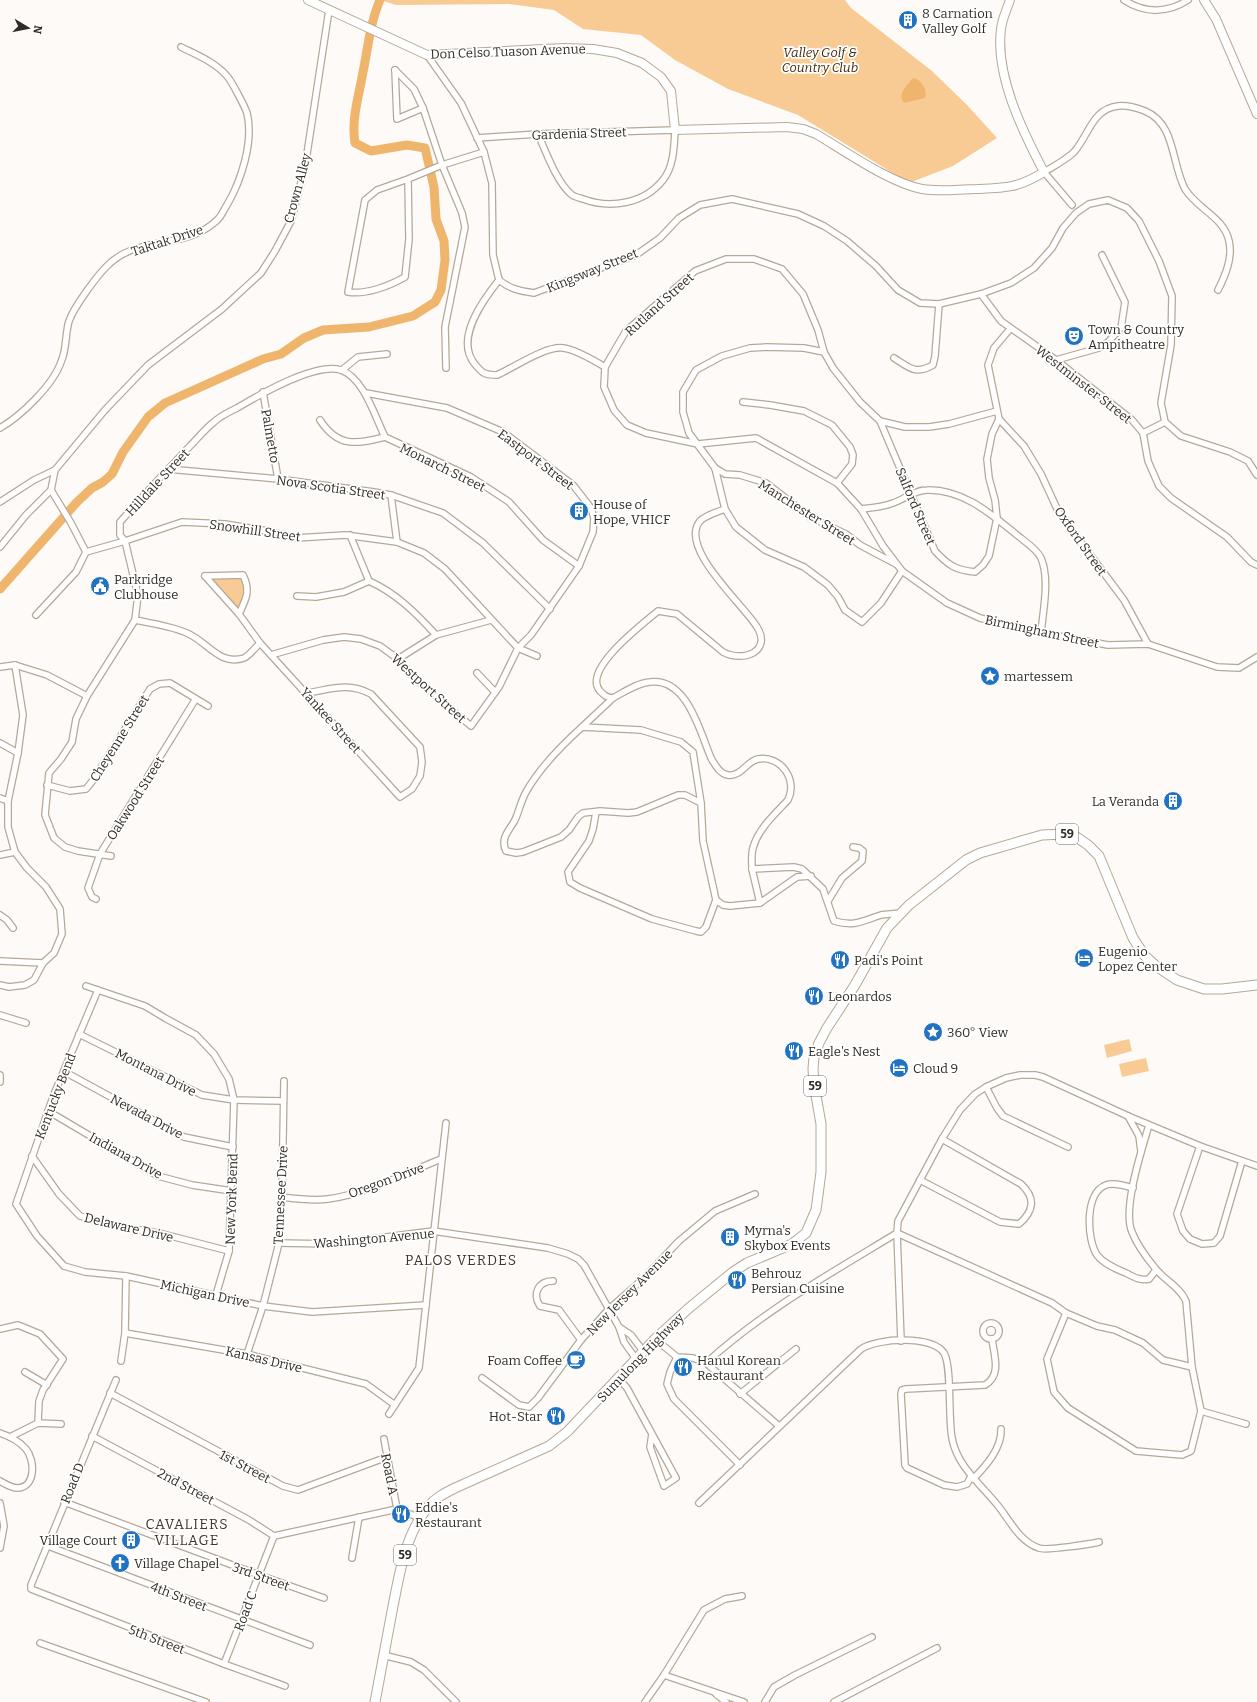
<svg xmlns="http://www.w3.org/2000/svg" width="1257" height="1702" font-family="Bitter,serif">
	<rect width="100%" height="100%" fill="#fdfaf7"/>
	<g fill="#f9cb94">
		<polygon points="380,0 845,0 851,8 932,71 967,105 997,138 953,166 909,183 798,115 728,89 675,60 641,35 583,29 554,10 509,4 396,5"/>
		<polygon points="243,575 248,584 239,614 207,576"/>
		<polygon points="1129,1039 1132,1051 1107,1058 1104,1045"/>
		<polygon points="1146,1058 1149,1071 1122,1077 1119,1064"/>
	</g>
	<path fill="#efb56c" d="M913 78C921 79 928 89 925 98L904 103C897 94 907 85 913 78Z"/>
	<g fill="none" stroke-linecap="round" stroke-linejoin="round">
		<path stroke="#efb56c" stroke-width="9" d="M0 589 77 502 92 488 103 482 112 474 123 452 148 417 165 403 263 359 281 354 304 338 323 330 369 327 413 316 435 302 441 290 445 260 444 241 436 219 434 187 425 148 407 145 371 151 355 143C351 119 359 96 363 72 368 48 370 23 380 0"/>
		<g stroke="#b6a896" stroke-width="8">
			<g id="street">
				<path d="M1124 0C1145 14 1168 13 1188 0"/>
				<polyline points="427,55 461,103 484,152 492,183 493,255 499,280"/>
				<polyline points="395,70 414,89 423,108 442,165 462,213 465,227 445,327 446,368"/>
				<polyline points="395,70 397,119 423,108"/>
				<path d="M477 138 538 134 675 130C674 147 674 166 663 180 644 204 610 209 583 199 580 198 575 197 572 195 557 183 546 152 538 134"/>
				<path d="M408 179 409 239 405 277C389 286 366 295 348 292L365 200 377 190 408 179 442 165 484 152"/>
				<path d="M1072 205 1044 172C1054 166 1066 160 1074 152 1089 135 1092 109 1118 106 1127 105 1137 108 1145 111 1176 124 1171 163 1185 189 1197 209 1224 217 1229 241 1233 258 1225 276 1218 290"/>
				<path d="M499 280C510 289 520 291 534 293L636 255 660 238 679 218 700 205 732 199 798 214 824 226 847 241 876 266 898 290 920 303 939 304 981 294 1011 283 1034 268 1052 248 1063 228 1076 213 1089 204 1108 200 1127 208 1139 221 1159 261 1172 296 1171 345 1161 403 1165 422 1181 436 1230 452 1248 461 1257 475"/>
				<path d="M499 280C483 300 455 338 474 363 482 373 484 375 497 375 515 367 545 346 563 348 574 349 595 361 605 367"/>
				<polyline points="981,294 1001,321 1056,360 1132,420 1143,433 1148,461 1159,486 1171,498 1227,537 1251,562 1257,565"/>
				<polyline points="824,352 804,348 767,347 750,348 722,356 696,370 683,392 683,412 689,433 715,468 725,509 736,527 765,550 804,567 828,585 838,597 845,610 862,622 881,603 902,571"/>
				<path d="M894 358C910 368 915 375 933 365L935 356 939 304"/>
				<polyline points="1056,360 1099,348 1108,342 1121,328 1125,302 1102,255"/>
				<polyline points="342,370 358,357 387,354"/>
				<polyline points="263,392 278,479"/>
				<polyline points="743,402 770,405 804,411 832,425 850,447 853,455 852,464 837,483"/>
				<polyline points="997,411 949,424 929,427 905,427 880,421 860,402 833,368 824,352 818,330 803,294 782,269 754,259 726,259 695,271 626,331 605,367 604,387 614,410 627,425 646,433 698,444 756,438 837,483 861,509 883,546 902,571 947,603 980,618 1041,633 1108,645 1148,644 1217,667 1239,668 1257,657"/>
				<polyline points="999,419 1024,446 1041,474 1059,513 1124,600 1148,644"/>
				<path d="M320 420C338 448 356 444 385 437"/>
				<path d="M880 421 935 551C948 565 955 570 975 572L983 565 989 556 997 518 995 500 989 478 987 459 992 434 999 419 988 365 994 348 1010 329"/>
				<path d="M0 428C21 416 53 385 61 362 67 349 65 334 69 321 74 307 96 277 107 266 135 237 177 248 207 228 211 225 216 222 219 218 222 215 224 209 227 205 241 181 254 142 247 113 245 107 231 80 227 76 215 62 197 55 181 47"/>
				<polyline points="1143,433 1165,422"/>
				<polyline points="715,468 725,474 740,475 766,483 810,517 846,534 860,545 896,564"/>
				<polyline points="168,469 278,479 374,492 391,495 443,513 483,543 550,609"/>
				<polyline points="391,495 397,542"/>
				<polyline points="0,502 34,480 55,470"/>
				<path d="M725 509C717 512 706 515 700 521 678 548 744 605 757 627 772 651 744 663 723 652L677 614 658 611C644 623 581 670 600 691 604 695 607 698 613 698 624 692 637 683 650 682 687 677 700 732 711 758 715 765 720 774 728 775 741 777 747 761 758 759 781 755 798 780 788 800 775 814 758 829 753 848 751 855 752 862 752 869L794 867 802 869 823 889 834 921C855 927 862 921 881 915 887 914 894 914 900 913"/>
				<path d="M861 509C871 508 883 507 893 503 905 499 914 490 927 490 963 489 991 514 1017 535 1024 541 1037 549 1041 558 1050 579 1043 611 1041 633"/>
				<path d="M350 535 369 581C396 593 416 613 436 635"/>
				<polyline points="0,547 26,515 51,490"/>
				<polyline points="86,552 71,523 51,490 55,470 105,410 148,365 222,309 261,273 275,251 291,221 305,167 329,10"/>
				<polyline points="86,552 125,541 182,522 225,524 268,531 296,538 345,535 397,542 424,553 445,569 518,648 537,656"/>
				<path d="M205 576 239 614 260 643 400 797 412 789 420 776 422 762 420 747 371 694C348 682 332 689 307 693"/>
				<path d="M205 576 243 575C251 591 246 599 239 614"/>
				<polyline points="297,596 316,597 344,592 369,581"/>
				<polyline points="36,615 76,572 86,552"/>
				<path d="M135 620C154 624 173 626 189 634 208 643 220 666 244 658 249 656 255 648 260 643"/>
				<polyline points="271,655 323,640 344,637 361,639 380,646 398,659 415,679 471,726 499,687 518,648 531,635 579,566 593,532 594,518 591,508 573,485 503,432 447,408 366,393"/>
				<polyline points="398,659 436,635 491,620"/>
				<polyline points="0,667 15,665 47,675 87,696"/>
				<polyline points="477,673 495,692"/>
				<polyline points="582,727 613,698"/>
				<polyline points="0,743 18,753"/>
				<polyline points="47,785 70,791 86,789 94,779 150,689 159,684 170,683 208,706"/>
				<polyline points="0,798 8,801"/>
				<path d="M701 803 685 795H678L637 812 628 813 600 811 583 813 578 817 569 830 561 837 523 852 516 853 506 851C500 838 509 831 515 820 519 811 521 801 526 792 540 767 561 746 582 727L641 730 681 742 693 752 701 803 703 841 716 900 723 905 730 906 760 903 797 877 811 876"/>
				<polyline points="596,812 593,829 589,841 568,872 570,882 580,888 652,919 696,931 701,932 706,927 716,900"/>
				<polyline points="0,855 15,852"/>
				<path d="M111 856 78 851 65 847 54 838 45 815 49 773 61 759 72 742 76 719 87 696 135 620 138 595 125 541 120 535V522C143 496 166 471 190 446 198 438 205 429 214 422 220 416 229 412 237 408 259 395 315 362 341 370 364 378 375 417 385 437L471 477 509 502 543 540 579 566"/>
				<polyline points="752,869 760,903"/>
				<polyline points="96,899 92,897 88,888 100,854 195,700"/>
				<polyline points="828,901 842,878 862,861 863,851 859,848 853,847"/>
				<polyline points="0,915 7,920 13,928"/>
				<polyline points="0,961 43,963"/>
				<polyline points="0,985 9,987 25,985 34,980 43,963 54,953 62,934 60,909 46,887 27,868 15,852 8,827 8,801 18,753 23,715 15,665"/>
				<polyline points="86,986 145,1006 165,1018 196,1035 214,1054 229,1079 234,1100 229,1251 216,1295"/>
				<polyline points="98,990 54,1094 16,1204 37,1236 64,1266 85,1272 126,1276 263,1306 312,1312 426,1305"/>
				<polyline points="0,1015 26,1023"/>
				<polyline points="79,1034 202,1095 234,1100 283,1101"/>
				<polyline points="65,1072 184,1137 233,1147"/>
				<polyline points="0,1075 0,1082"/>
				<polyline points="986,1087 997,1108 1003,1116 1068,1147"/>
				<polyline points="48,1111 158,1176 192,1185 232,1191"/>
				<polyline points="1128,1116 1139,1136 1141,1151"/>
				<polyline points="1200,1146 1177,1214 1183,1231 1190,1239 1202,1244 1214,1243 1220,1236 1242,1161"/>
				<polyline points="32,1156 59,1194 80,1216 111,1225 163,1234 229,1251"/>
				<path d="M920 1180 1000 1222 1019 1224C1034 1211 1036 1198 1021 1184L942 1139"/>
				<path d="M1133 1188C1125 1186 1114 1182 1106 1185 1084 1193 1087 1240 1097 1255 1104 1264 1116 1269 1126 1273 1134 1277 1140 1281 1149 1279L1156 1270"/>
				<path d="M282 1197C297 1199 313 1201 328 1199 366 1194 406 1173 441 1159"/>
				<polyline points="279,1243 332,1244 433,1231 548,1248 568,1254 578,1259 584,1265 619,1327 624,1342 636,1359"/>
				<path d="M553 1281C538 1281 532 1294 540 1306L559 1310 581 1340"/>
				<path d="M1066 1313 1047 1359 1054 1392 1068 1408 1136 1451 1182 1455 1191 1451 1201 1411 1192 1367 1186 1301C1180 1287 1164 1280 1155 1268 1146 1257 1137 1245 1132 1232 1122 1209 1142 1149 1149 1125"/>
				<circle cx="991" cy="1331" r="8"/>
				<polyline points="619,1327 631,1335 643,1351"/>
				<polyline points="0,1329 18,1325 40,1334 63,1359 43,1390 39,1401 38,1423"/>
				<polyline points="125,1333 247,1354 366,1384 395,1405"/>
				<polyline points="655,1339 677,1357 693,1358 706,1363 779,1426"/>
				<polyline points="901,1341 897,1233 1052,1303 1066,1313 1097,1326 1115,1330 1143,1343 1163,1360 1192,1367"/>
				<polyline points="247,1354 263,1306 279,1243 282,1197 284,1081"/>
				<polyline points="677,1357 670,1372 667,1384 674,1399 740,1465"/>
				<polyline points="121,1361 125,1333 126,1276"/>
				<path d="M706 1363C763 1311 831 1273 897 1233L898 1221 942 1139 960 1110 975 1094 986 1087 1006 1078 1020 1075H1035L1043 1077 1128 1116 1200 1146 1257 1166"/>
				<polyline points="25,1372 47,1385"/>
				<polyline points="482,1378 519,1405 529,1407 538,1398 581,1340 609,1309 642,1280 679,1241 715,1211 755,1194"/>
				<polyline points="618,1378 627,1388 676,1478 664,1486 650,1447 652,1434"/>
				<polyline points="116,1380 31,1585 31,1589 224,1664 285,1686"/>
				<polyline points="110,1393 283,1486 298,1490 387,1457"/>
				<polyline points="740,1394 796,1349"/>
				<polyline points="1201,1411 1246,1424"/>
				<polyline points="389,1414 419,1368 446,1123"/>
				<path d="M0 1433C9 1436 20 1442 26 1449 35 1460 36 1487 18 1488 12 1488 5 1484 0 1481"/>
				<polyline points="92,1436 249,1520 274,1536 397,1509"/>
				<polyline points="10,1437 38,1423 61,1424"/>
				<polyline points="384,1439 397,1509"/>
				<path d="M971 1476 967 1484 957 1487 944 1485 907 1468 905 1465 901 1394 902 1390 906 1389 985 1385C1002 1375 994 1355 992 1339"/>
				<path d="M973 1479C986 1466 1002 1448 1001 1429"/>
				<polyline points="64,1502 259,1575 324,1598"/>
				<polyline points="0,1503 4,1526 0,1548"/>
				<path d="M699 1503 861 1349C878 1338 932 1335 944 1353 952 1366 948 1419 952 1438 957 1467 982 1485 999 1507 1010 1521 1020 1542 1039 1548 1045 1551 1090 1544 1099 1542"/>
				<polyline points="397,1509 420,1518"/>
				<polyline points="48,1546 310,1645"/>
				<polyline points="352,1558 359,1517"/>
				<polyline points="40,1643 206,1702"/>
				<polyline points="383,1655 411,1662 424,1670 456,1702"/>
				<polyline points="224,1664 274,1536"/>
				<polyline points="664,1675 744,1702"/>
				<polyline points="716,1694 726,1702"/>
				<polyline points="645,1702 664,1675 704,1610 725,1599 742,1596"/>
				<polyline points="765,1702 774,1687 795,1675 872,1637"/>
				<polyline points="834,1702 937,1648"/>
			</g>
		</g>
		<g stroke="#b6a896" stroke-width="10">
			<g id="secondary">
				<path d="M308 0 427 55 564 48 593 49 617 53 642 63 661 77 671 91 675 130 787 127 803 129 816 134C845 151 890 183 922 189 940 192 959 189 977 189 1006 188 1018 188 1044 172 1023 132 995 76 1001 29 1002 19 1007 9 1010 0"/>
				<polyline points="1204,0 1216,19 1257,114"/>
			</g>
		</g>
		<g stroke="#b6a896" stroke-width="11">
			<path id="primary" d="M375 1702C381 1670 387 1638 393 1606 400 1572 405 1535 428 1507 435 1498 445 1493 455 1488L549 1446 567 1432 655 1339 689 1308 733 1272 747 1263 792 1244 806 1233 816 1210 821 1172V1124L814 1084 813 1069 814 1057 819 1043 827 1028 855 985 887 928 909 905 966 860 980 853 1042 835 1064 834 1075 836 1088 845 1099 856 1133 938 1144 955 1156 966 1177 980 1204 989H1222L1257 985"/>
		</g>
		<use href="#street" stroke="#fff" stroke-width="5.5"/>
		<use href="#secondary" stroke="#fff" stroke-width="8"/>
		<use href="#primary" stroke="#fff" stroke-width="9"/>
	</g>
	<defs>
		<g id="building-disc" transform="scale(1)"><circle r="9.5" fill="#2173c2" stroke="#fff"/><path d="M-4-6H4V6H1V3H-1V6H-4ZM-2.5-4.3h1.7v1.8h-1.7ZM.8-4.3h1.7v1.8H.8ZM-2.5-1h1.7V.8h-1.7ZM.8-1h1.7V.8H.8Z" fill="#fff"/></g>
		<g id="theatre-disc" transform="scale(1)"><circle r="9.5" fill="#2173c2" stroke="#fff"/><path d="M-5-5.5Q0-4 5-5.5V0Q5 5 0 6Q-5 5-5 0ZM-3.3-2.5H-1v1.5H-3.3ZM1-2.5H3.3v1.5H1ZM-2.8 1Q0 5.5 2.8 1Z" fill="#fff"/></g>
		<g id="civic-disc" transform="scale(1)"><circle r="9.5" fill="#2173c2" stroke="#fff"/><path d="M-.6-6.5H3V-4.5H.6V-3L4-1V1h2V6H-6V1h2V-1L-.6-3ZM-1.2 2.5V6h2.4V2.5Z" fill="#fff"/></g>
		<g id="sight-disc" transform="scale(1)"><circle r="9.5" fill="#2173c2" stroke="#fff"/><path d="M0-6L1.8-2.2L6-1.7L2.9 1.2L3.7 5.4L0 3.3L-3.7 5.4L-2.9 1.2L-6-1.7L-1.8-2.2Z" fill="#fff"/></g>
		<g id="hotel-disc" transform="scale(1)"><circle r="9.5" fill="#2173c2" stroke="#fff"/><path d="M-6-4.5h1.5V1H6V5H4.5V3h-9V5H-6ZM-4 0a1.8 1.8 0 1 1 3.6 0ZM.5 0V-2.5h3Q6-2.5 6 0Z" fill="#fff"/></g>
		<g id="restaurant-disc" transform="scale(1)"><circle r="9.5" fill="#2173c2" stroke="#fff"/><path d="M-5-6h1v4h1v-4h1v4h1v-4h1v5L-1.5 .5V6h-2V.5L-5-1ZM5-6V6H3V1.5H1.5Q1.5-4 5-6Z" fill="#fff"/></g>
		<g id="cafe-disc" transform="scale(1)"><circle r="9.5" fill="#2173c2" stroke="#fff"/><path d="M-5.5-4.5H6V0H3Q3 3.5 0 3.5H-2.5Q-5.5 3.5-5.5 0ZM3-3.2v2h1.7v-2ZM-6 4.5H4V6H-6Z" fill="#fff"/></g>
		<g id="church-disc" transform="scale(1)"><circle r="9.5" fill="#2173c2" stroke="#fff"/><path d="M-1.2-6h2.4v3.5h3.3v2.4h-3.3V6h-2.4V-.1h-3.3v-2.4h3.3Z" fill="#fff"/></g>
	</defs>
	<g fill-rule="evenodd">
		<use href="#building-disc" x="908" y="20"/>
		<use href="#theatre-disc" x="1074" y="336"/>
		<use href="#building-disc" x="579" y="511"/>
		<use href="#civic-disc" x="100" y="586"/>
		<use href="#sight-disc" x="990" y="676"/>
		<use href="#building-disc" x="1173" y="801"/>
		<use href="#hotel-disc" x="1084" y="958"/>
		<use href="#restaurant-disc" x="840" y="960"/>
		<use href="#restaurant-disc" x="814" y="996"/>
		<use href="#sight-disc" x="933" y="1032"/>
		<use href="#restaurant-disc" x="794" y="1051"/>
		<use href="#hotel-disc" x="899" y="1068"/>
		<use href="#building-disc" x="730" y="1237"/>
		<use href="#restaurant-disc" x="737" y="1280"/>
		<use href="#cafe-disc" x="576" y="1360"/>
		<use href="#restaurant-disc" x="683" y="1367"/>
		<use href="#restaurant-disc" x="556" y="1416"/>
		<use href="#restaurant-disc" x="401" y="1514"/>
		<use href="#building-disc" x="131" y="1540"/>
		<use href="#church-disc" x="120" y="1563"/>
	</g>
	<g text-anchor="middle" stroke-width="3.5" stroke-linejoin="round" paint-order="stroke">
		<g fill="#fff" stroke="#6f6b66" stroke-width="1">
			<rect x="1056" y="824" width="22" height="20" rx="3"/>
			<rect x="804" y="1076" width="22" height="20" rx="3"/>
			<rect x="394" y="1545" width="22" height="20" rx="3"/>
		</g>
		<g font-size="12" font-weight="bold" fill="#312c25">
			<text x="1067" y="838">59</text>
			<text x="815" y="1090">59</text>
			<text x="405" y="1559">59</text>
		</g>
		<g font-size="13" fill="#312c25" stroke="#fff" text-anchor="start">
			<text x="922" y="18">8 Carnation<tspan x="922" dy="15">Valley Golf</tspan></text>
			<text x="1088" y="334">Town &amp; Country<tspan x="1088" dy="15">Ampitheatre</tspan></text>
			<text x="593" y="509">House of<tspan x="593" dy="15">Hope, VHICF</tspan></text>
			<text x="114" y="584">Parkridge<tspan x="114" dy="15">Clubhouse</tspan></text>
			<text x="1004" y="681">martessem</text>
			<text x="1159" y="806" text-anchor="end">La Veranda</text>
			<text x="1098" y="956">Eugenio<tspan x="1098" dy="15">Lopez Center</tspan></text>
			<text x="854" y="965">Padi's Point</text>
			<text x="828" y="1001">Leonardos</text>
			<text x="947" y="1037">360° View</text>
			<text x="808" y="1056">Eagle's Nest</text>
			<text x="913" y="1073">Cloud 9</text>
			<text x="744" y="1235">Myrna's<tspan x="744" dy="15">Skybox Events</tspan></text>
			<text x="751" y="1278">Behrouz<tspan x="751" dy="15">Persian Cuisine</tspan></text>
			<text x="562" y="1365" text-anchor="end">Foam Coffee</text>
			<text x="697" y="1365">Hanul Korean<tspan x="697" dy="15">Restaurant</tspan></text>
			<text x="542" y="1421" text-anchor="end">Hot-Star</text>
			<text x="415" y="1512">Eddie's<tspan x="415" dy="15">Restaurant</tspan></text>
			<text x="117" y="1545" text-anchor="end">Village Court</text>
			<text x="134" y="1568">Village Chapel</text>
		</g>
		<g font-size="13" fill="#312c25" stroke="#fff">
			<text transform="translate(508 51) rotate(-2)" y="5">Don Celso Tuason Avenue</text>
			<text transform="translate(579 133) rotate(-2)" y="5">Gardenia Street</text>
			<text transform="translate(297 188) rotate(-75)" y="5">Crown Alley</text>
			<text transform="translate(167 240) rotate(-18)" y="5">Taktak Drive</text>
			<text transform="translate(592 270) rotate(-22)" y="5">Kingsway Street</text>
			<text transform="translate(659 304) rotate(-42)" y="5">Rutland Street</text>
			<text transform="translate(1084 384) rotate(38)" y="5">Westminster Street</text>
			<text transform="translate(271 436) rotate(80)" y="5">Palmetto</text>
			<text transform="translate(536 459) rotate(37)" y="5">Eastport Street</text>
			<text transform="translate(443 467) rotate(26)" y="5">Monarch Street</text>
			<text transform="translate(157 482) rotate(-47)" y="5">Hilldale Street</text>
			<text transform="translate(331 487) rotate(8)" y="5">Nova Scotia Street</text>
			<text transform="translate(916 506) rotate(67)" y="5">Salford Street</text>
			<text transform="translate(807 512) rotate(32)" y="5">Manchester Street</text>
			<text transform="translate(255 530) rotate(8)" y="5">Snowhill Street</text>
			<text transform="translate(1081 541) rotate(55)" y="5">Oxford Street</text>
			<text transform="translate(1042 631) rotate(12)" y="5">Birmingham Street</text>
			<text transform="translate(429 688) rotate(42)" y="5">Westport Street</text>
			<text transform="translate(331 720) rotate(48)" y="5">Yankee Street</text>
			<text transform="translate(119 738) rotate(-58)" y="5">Cheyenne Street</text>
			<text transform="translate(135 798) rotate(-58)" y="5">Oakwood Street</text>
			<text transform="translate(156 1072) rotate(27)" y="5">Montana Drive</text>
			<text transform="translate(55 1096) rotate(-69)" y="5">Kentucky Bend</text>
			<text transform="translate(147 1116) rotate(28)" y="5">Nevada Drive</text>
			<text transform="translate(126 1155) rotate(29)" y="5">Indiana Drive</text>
			<text transform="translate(386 1180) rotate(-20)" y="5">Oregon Drive</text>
			<text transform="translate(280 1195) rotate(-87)" y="5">Tennessee Drive</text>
			<text transform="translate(231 1199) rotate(-88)" y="5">New York Bend</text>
			<text transform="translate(129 1227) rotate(13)" y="5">Delaware Drive</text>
			<text transform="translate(374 1238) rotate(-5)" y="5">Washington Avenue</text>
			<text transform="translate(629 1292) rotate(-45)" y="5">New Jersey Avenue</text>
			<text transform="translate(205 1293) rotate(12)" y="5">Michigan Drive</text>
			<text transform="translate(640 1357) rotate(-46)" y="5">Sumulong Highway</text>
			<text transform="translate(264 1359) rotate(13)" y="5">Kansas Drive</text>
			<text transform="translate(245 1466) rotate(28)" y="5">1st Street</text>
			<text transform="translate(390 1474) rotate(79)" y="5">Road A</text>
			<text transform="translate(72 1483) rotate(-68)" y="5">Road D</text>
			<text transform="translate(186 1486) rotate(28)" y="5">2nd Street</text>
			<text transform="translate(261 1576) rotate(20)" y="5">3rd Street</text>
			<text transform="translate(179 1596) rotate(21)" y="5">4th Street</text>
			<text transform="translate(245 1611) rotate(-69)" y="5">Road C</text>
			<text transform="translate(157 1639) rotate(21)" y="5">5th Street</text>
		</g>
		<g font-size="13" font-style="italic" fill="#452d0d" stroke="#fff">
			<text x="820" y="57">Valley Golf &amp;<tspan x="820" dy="15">Country Club</tspan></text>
		</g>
		<g font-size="14" letter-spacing="1" fill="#433628" stroke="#fff">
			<text x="461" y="1265">PALOS VERDES</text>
			<text x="187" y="1529">CAVALIERS<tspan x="187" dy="16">VILLAGE</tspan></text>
		</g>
	</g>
	<g transform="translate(28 28) rotate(100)" stroke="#ffffff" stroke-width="3" paint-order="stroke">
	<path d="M0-3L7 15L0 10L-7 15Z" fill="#312c25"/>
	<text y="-6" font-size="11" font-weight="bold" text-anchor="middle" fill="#312c25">N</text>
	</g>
</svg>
